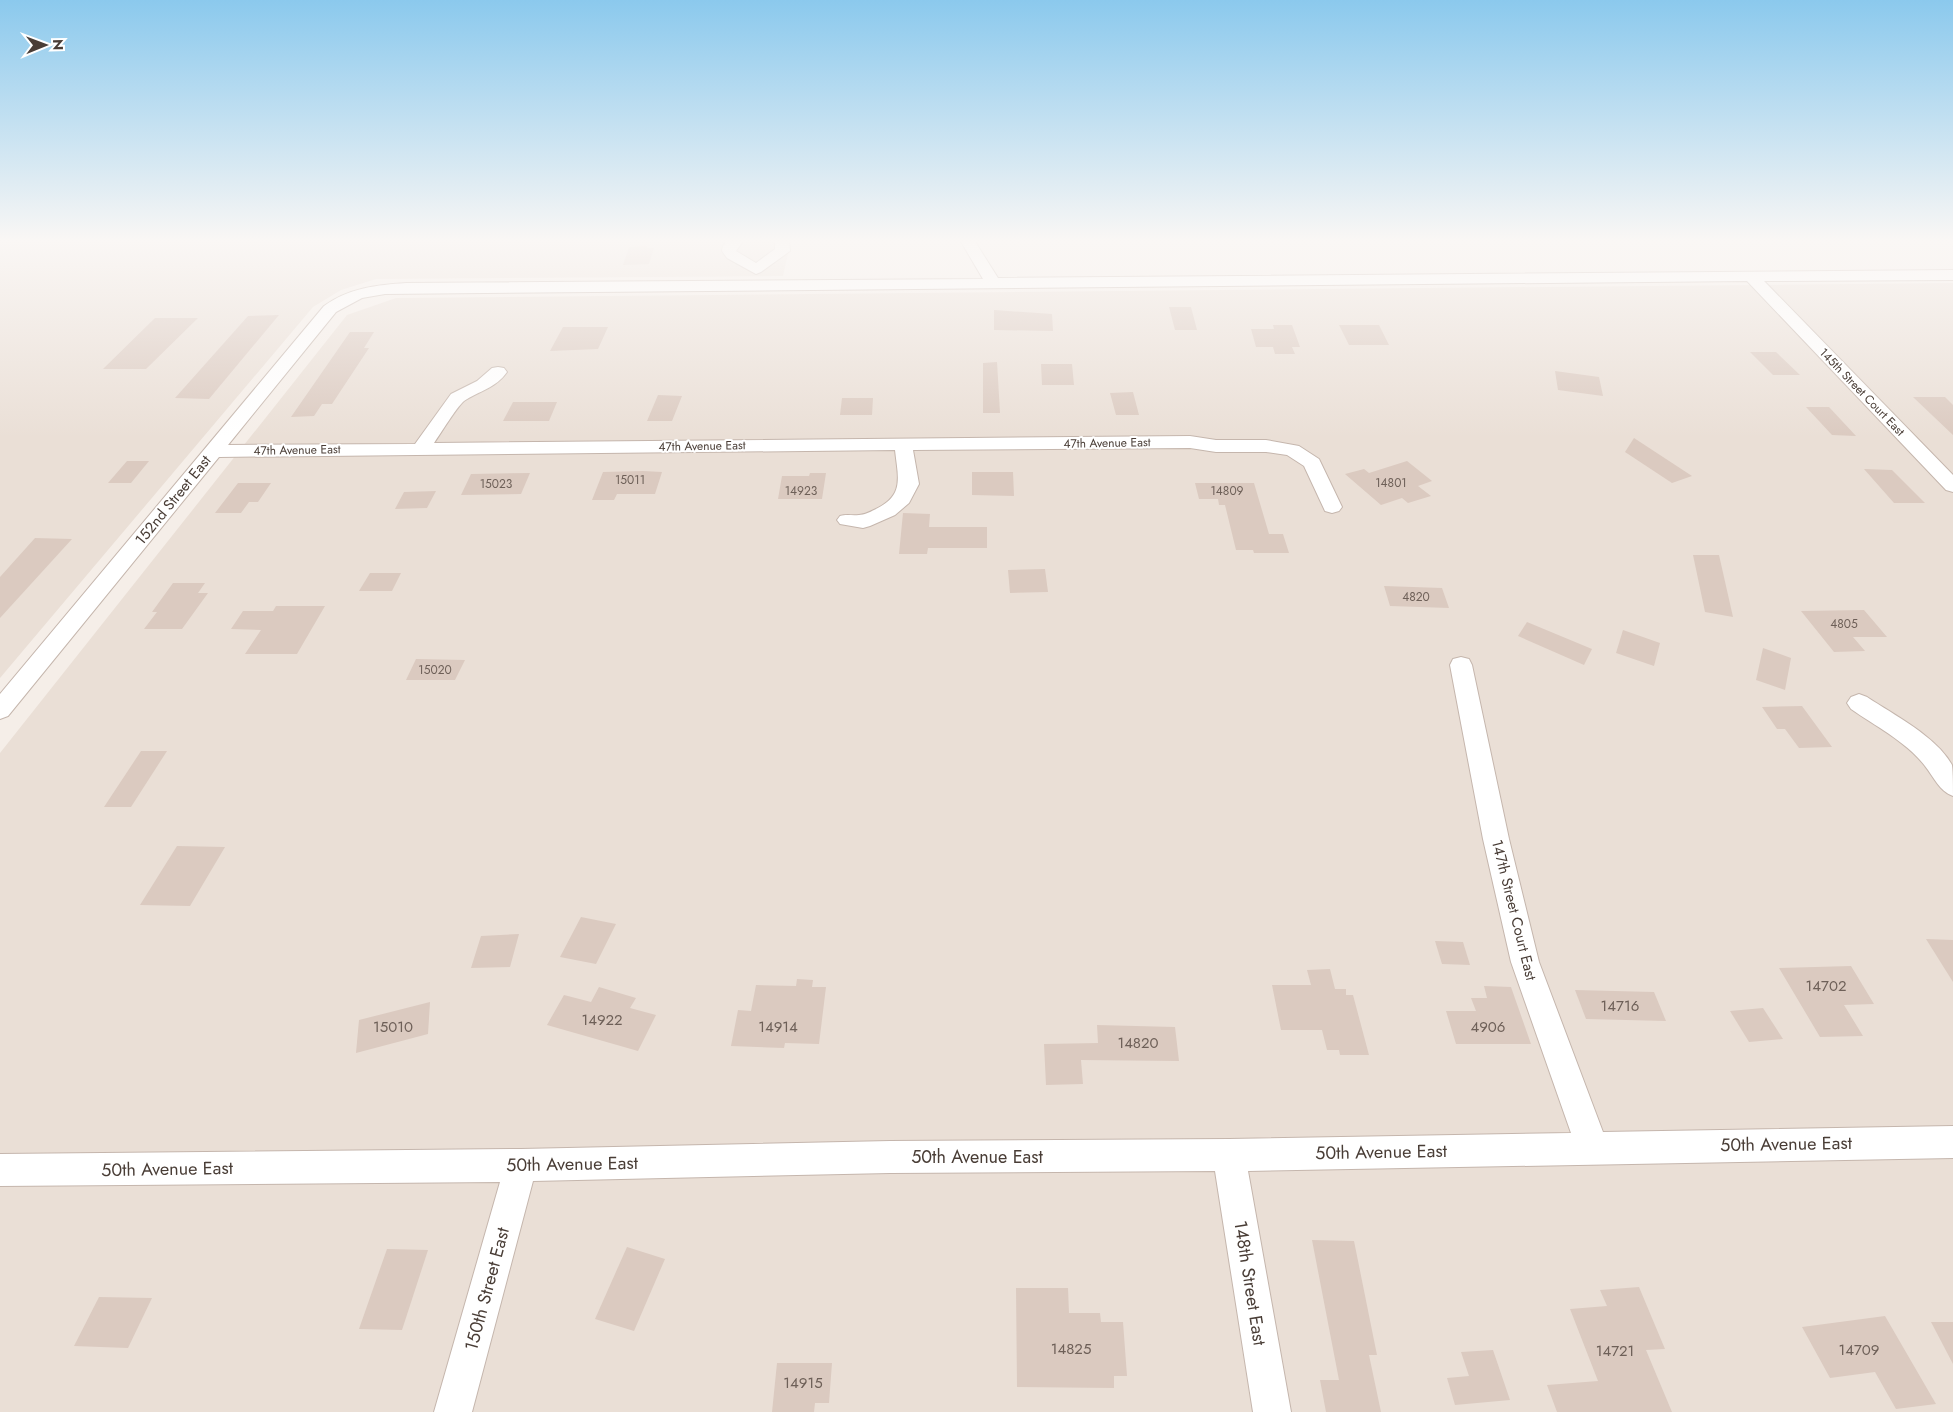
<svg xmlns="http://www.w3.org/2000/svg" width="1953" height="1412" font-family="Jost,sans-serif">
	<rect width="100%" height="100%" fill="#f5eee8"/>
	<g fill="#eadfd6">
		<polygon points="0,240 791,240 783,276 376,279 341,290 313,307 0,678"/>
		<polygon points="1953,283 1953,1412 0,1412 0,753 347,315 396,298"/>
	</g>
	<g fill="#dbcac0">
		<polygon points="647,246 647,248 654,248 649,264 623,265 629,247"/>
		<polygon points="1169,307 1191,307 1197,330 1175,330"/>
		<polygon points="994,310 1052,314 1053,331 994,330"/>
		<polygon points="279,315 209,399 175,398 248,316"/>
		<polygon points="155,318 198,318 146,369 103,369"/>
		<polygon points="1273,325 1292,325 1300,347 1292,347 1295,354 1275,354 1273,347 1256,347 1251,329 1274,329"/>
		<polygon points="1339,325 1379,325 1389,345 1349,345"/>
		<polygon points="563,327 608,327 598,349 550,351"/>
		<polygon points="350,332 374,332 364,348 369,348 332,404 322,404 314,416 291,417"/>
		<polygon points="1750,352 1776,352 1800,375 1773,375"/>
		<polygon points="997,362 1000,413 983,413 983,363"/>
		<polygon points="1041,364 1072,364 1074,385 1042,385"/>
		<polygon points="1555,371 1599,377 1603,396 1558,390"/>
		<polygon points="1133,392 1139,415 1116,415 1110,393"/>
		<polygon points="658,395 682,396 672,421 647,421"/>
		<polygon points="1913,397 1945,397 1953,405 1953,435"/>
		<polygon points="842,398 873,398 872,415 840,415"/>
		<polygon points="513,402 557,402 549,421 503,421"/>
		<polygon points="1806,407 1829,407 1856,436 1832,435"/>
		<polygon points="1634,438 1692,476 1672,483 1625,452"/>
		<polygon points="127,461 149,461 131,483 108,483"/>
		<polygon points="1407,461 1432,481 1418,486 1431,496 1408,503 1402,498 1381,505 1345,474 1364,469 1369,473"/>
		<polygon points="1864,469 1892,470 1925,503 1894,503"/>
		<polygon points="603,472 643,471 662,472 655,494 617,494 614,500 592,500"/>
		<polygon points="972,472 1013,472 1014,496 972,495"/>
		<polygon points="530,473 521,494 461,495 471,474"/>
		<polygon points="810,473 826,473 822,499 778,499 782,476 809,476"/>
		<polygon points="238,483 271,483 258,502 249,502 241,513 215,513"/>
		<polygon points="1195,483 1254,483 1269,534 1283,534 1289,553 1254,553 1253,550 1236,550 1225,505 1219,505 1218,499 1199,499"/>
		<polygon points="436,491 427,508 395,509 404,492"/>
		<polygon points="903,513 930,514 929,527 987,527 987,548 928,548 927,554 899,554"/>
		<polygon points="35,538 72,539 0,618 0,577"/>
		<polygon points="1693,555 1719,555 1733,617 1705,612"/>
		<polygon points="1045,569 1048,592 1010,593 1008,570"/>
		<polygon points="370,573 401,573 392,591 359,591"/>
		<polygon points="173,583 205,583 198,593 208,593 182,629 144,629 157,612 152,612"/>
		<polygon points="1384,586 1442,588 1449,608 1390,606"/>
		<polygon points="276,606 325,606 297,654 245,654 261,630 231,629 243,611 273,611"/>
		<polygon points="1864,610 1887,637 1853,637 1865,651 1834,652 1801,611"/>
		<polygon points="1527,622 1592,649 1584,665 1518,636"/>
		<polygon points="1623,630 1660,643 1654,666 1616,653"/>
		<polygon points="1763,648 1791,658 1785,690 1756,680"/>
		<polygon points="416,659 465,660 455,680 406,680"/>
		<polygon points="1802,706 1832,747 1799,748 1785,729 1777,729 1762,707"/>
		<polygon points="141,751 167,751 131,807 104,807"/>
		<polygon points="177,846 225,847 190,906 140,905"/>
		<polygon points="581,917 616,924 596,964 560,957"/>
		<polygon points="519,934 510,967 471,968 481,936"/>
		<polygon points="1926,939 1953,940 1953,982"/>
		<polygon points="1435,941 1463,942 1470,965 1442,964"/>
		<polygon points="1851,966 1874,1004 1844,1005 1863,1036 1820,1037 1779,968"/>
		<polygon points="1330,969 1335,989 1346,989 1346,995 1353,995 1369,1055 1340,1055 1339,1050 1327,1050 1322,1030 1281,1030 1272,985 1311,985 1307,970"/>
		<polygon points="797,979 813,980 812,987 826,987 819,1044 785,1043 784,1048 731,1046 738,1010 751,1011 756,985 796,986"/>
		<polygon points="1484,986 1511,987 1531,1044 1456,1044 1446,1011 1476,1011 1471,998 1487,998"/>
		<polygon points="599,987 636,998 630,1008 656,1015 638,1051 547,1025 564,995 591,1002"/>
		<polygon points="1575,990 1654,992 1666,1021 1586,1019"/>
		<polygon points="430,1002 428,1034 356,1053 359,1020"/>
		<polygon points="1763,1008 1783,1039 1749,1042 1730,1011"/>
		<polygon points="1097,1025 1175,1027 1179,1061 1081,1060 1083,1084 1046,1085 1044,1044 1098,1043"/>
		<polygon points="1312,1240 1354,1241 1377,1355 1369,1355 1381,1412 1326,1412 1320,1380 1339,1380"/>
		<polygon points="627,1247 665,1259 634,1331 595,1319"/>
		<polygon points="387,1249 428,1250 402,1330 359,1329"/>
		<polygon points="1639,1287 1665,1349 1646,1350 1672,1412 1557,1412 1547,1385 1598,1381 1570,1309 1607,1306 1600,1290"/>
		<polygon points="1016,1288 1068,1288 1069,1313 1100,1313 1101,1322 1123,1322 1127,1376 1114,1376 1114,1388 1017,1387"/>
		<polygon points="99,1297 152,1298 128,1348 74,1346"/>
		<polygon points="1885,1316 1936,1404 1896,1409 1875,1372 1830,1378 1802,1327"/>
		<polygon points="1931,1322 1953,1322 1953,1364"/>
		<polygon points="1493,1350 1510,1400 1455,1405 1447,1378 1469,1376 1461,1352"/>
		<polygon points="777,1363 832,1363 829,1403 815,1403 814,1412 772,1412"/>
	</g>
	<g fill="none" stroke-linecap="round" stroke-linejoin="round">
		<g stroke="#c5b6ad" stroke-width="2">
			<g id="minor">
				<polygon points="728,240 744,240 736,251 756,263 775,249 775,243 772,240 789,240 790,251 761,272 756,274 727,258 722,251 723,246"/>
				<path d="M960 240H974L998 278 1953 270V280L1764 281 1953 475V492L1946 490 1747 281 385 294 362 298 336 312 228 445 415 444 451 394 477 381 492 368 498 367 504 368 507 372C496 388 479 391 464 401 456 408 441 433 434 443L1190 436 1216 440H1266L1299 446 1319 459 1342 507 1339 511 1332 513 1325 511 1304 466 1287 455 1266 452H1216L1190 448 913 450 919 484 909 503 895 515 870 526 863 528 840 524 837 520 840 516C847 514 852 516 859 515 864 515 870 512 874 510 905 496 898 478 895 450L219 457 8 716 0 719V694L324 306C349 288 377 285 406 283L983 279Z"/>
				<polygon points="1461,657 1469,659 1472,665 1509,839 1539,962 1603,1132 1953,1126 1953,1158 1248,1171 1291,1412 1253,1412 1215,1171 890,1173 533,1181 472,1412 434,1412 500,1182 0,1186 0,1154 521,1149 890,1141 1229,1139 1571,1133 1511,962 1483,839 1450,665 1453,659"/>
				<path d="M1859 694 1867 697C1894 715 1937 737 1952 765 1953 773 1953 787 1953 796 1939 791 1934 777 1925 766 1907 742 1875 726 1851 709L1847 703 1851 697Z"/>
			</g>
		</g>
		<use href="#minor" fill="#fff" fill-rule="evenodd"/>
	</g>
	<linearGradient id="sky" x2="0" y2="1"><stop stop-color="#8bc9ed"/><stop offset="0.55" stop-color="#faf7f5"/><stop offset="1" stop-color="#faf7f5" stop-opacity="0"/></linearGradient>
	<rect width="1953" height="438" fill="url(#sky)"/>
	<g text-anchor="middle" stroke-width="4" stroke-linejoin="round" paint-order="stroke">
		<g font-size="12" fill="#493d36" stroke="#fff">
			<text transform="translate(1862 392) rotate(46)" y="4">145th Street Court East</text>
			<text transform="translate(1107 443) rotate(-1)" y="4">47th Avenue East</text>
			<text transform="translate(702 446) rotate(-1)" y="4">47th Avenue East</text>
			<text transform="translate(297 450) rotate(-1)" y="4">47th Avenue East</text>
		</g>
		<g font-size="12" fill="#6e6058">
			<text x="630" y="484">15011</text>
			<text x="1391" y="487">14801</text>
			<text x="496" y="488">15023</text>
			<text x="801" y="495">14923</text>
			<text x="1227" y="495">14809</text>
			<text x="1416" y="601">4820</text>
			<text x="1844" y="628">4805</text>
			<text x="435" y="674">15020</text>
		</g>
		<g font-size="15" fill="#493d36" stroke="#fff">
			<text transform="translate(173 500) rotate(-51)" y="5">152nd Street East</text>
			<text transform="translate(1514 910) rotate(76)" y="5">147th Street Court East</text>
		</g>
		<g font-size="15" fill="#6e6058">
			<text x="1826" y="991">14702</text>
			<text x="1620" y="1011">14716</text>
			<text x="602" y="1025">14922</text>
			<text x="393" y="1032">15010</text>
			<text x="778" y="1032">14914</text>
			<text x="1488" y="1032">4906</text>
			<text x="1138" y="1048">14820</text>
			<text x="1071" y="1354">14825</text>
			<text x="1859" y="1355">14709</text>
			<text x="1615" y="1356">14721</text>
			<text x="803" y="1388">14915</text>
		</g>
		<g font-size="18" fill="#493d36" stroke="#fff">
			<text transform="translate(1786 1144) rotate(-1)" y="6">50th Avenue East</text>
			<text transform="translate(1381 1152) rotate(-1)" y="6">50th Avenue East</text>
			<text x="977" y="1163">50th Avenue East</text>
			<text transform="translate(572 1164) rotate(-1)" y="6">50th Avenue East</text>
			<text transform="translate(167 1169) rotate(-1)" y="6">50th Avenue East</text>
			<text transform="translate(1250 1283) rotate(81)" y="6">148th Street East</text>
			<text transform="translate(487 1289) rotate(-75)" y="6">150th Street East</text>
		</g>
	</g>
	<g transform="translate(45 45) rotate(89)" stroke="#ffffff" stroke-width="4" paint-order="stroke">
	<path d="M0-4L9 19L0 12L-9 19Z" fill="#493d36"/>
	<text y="-8" font-size="14" font-weight="bold" text-anchor="middle" fill="#493d36">N</text>
	</g>
</svg>
